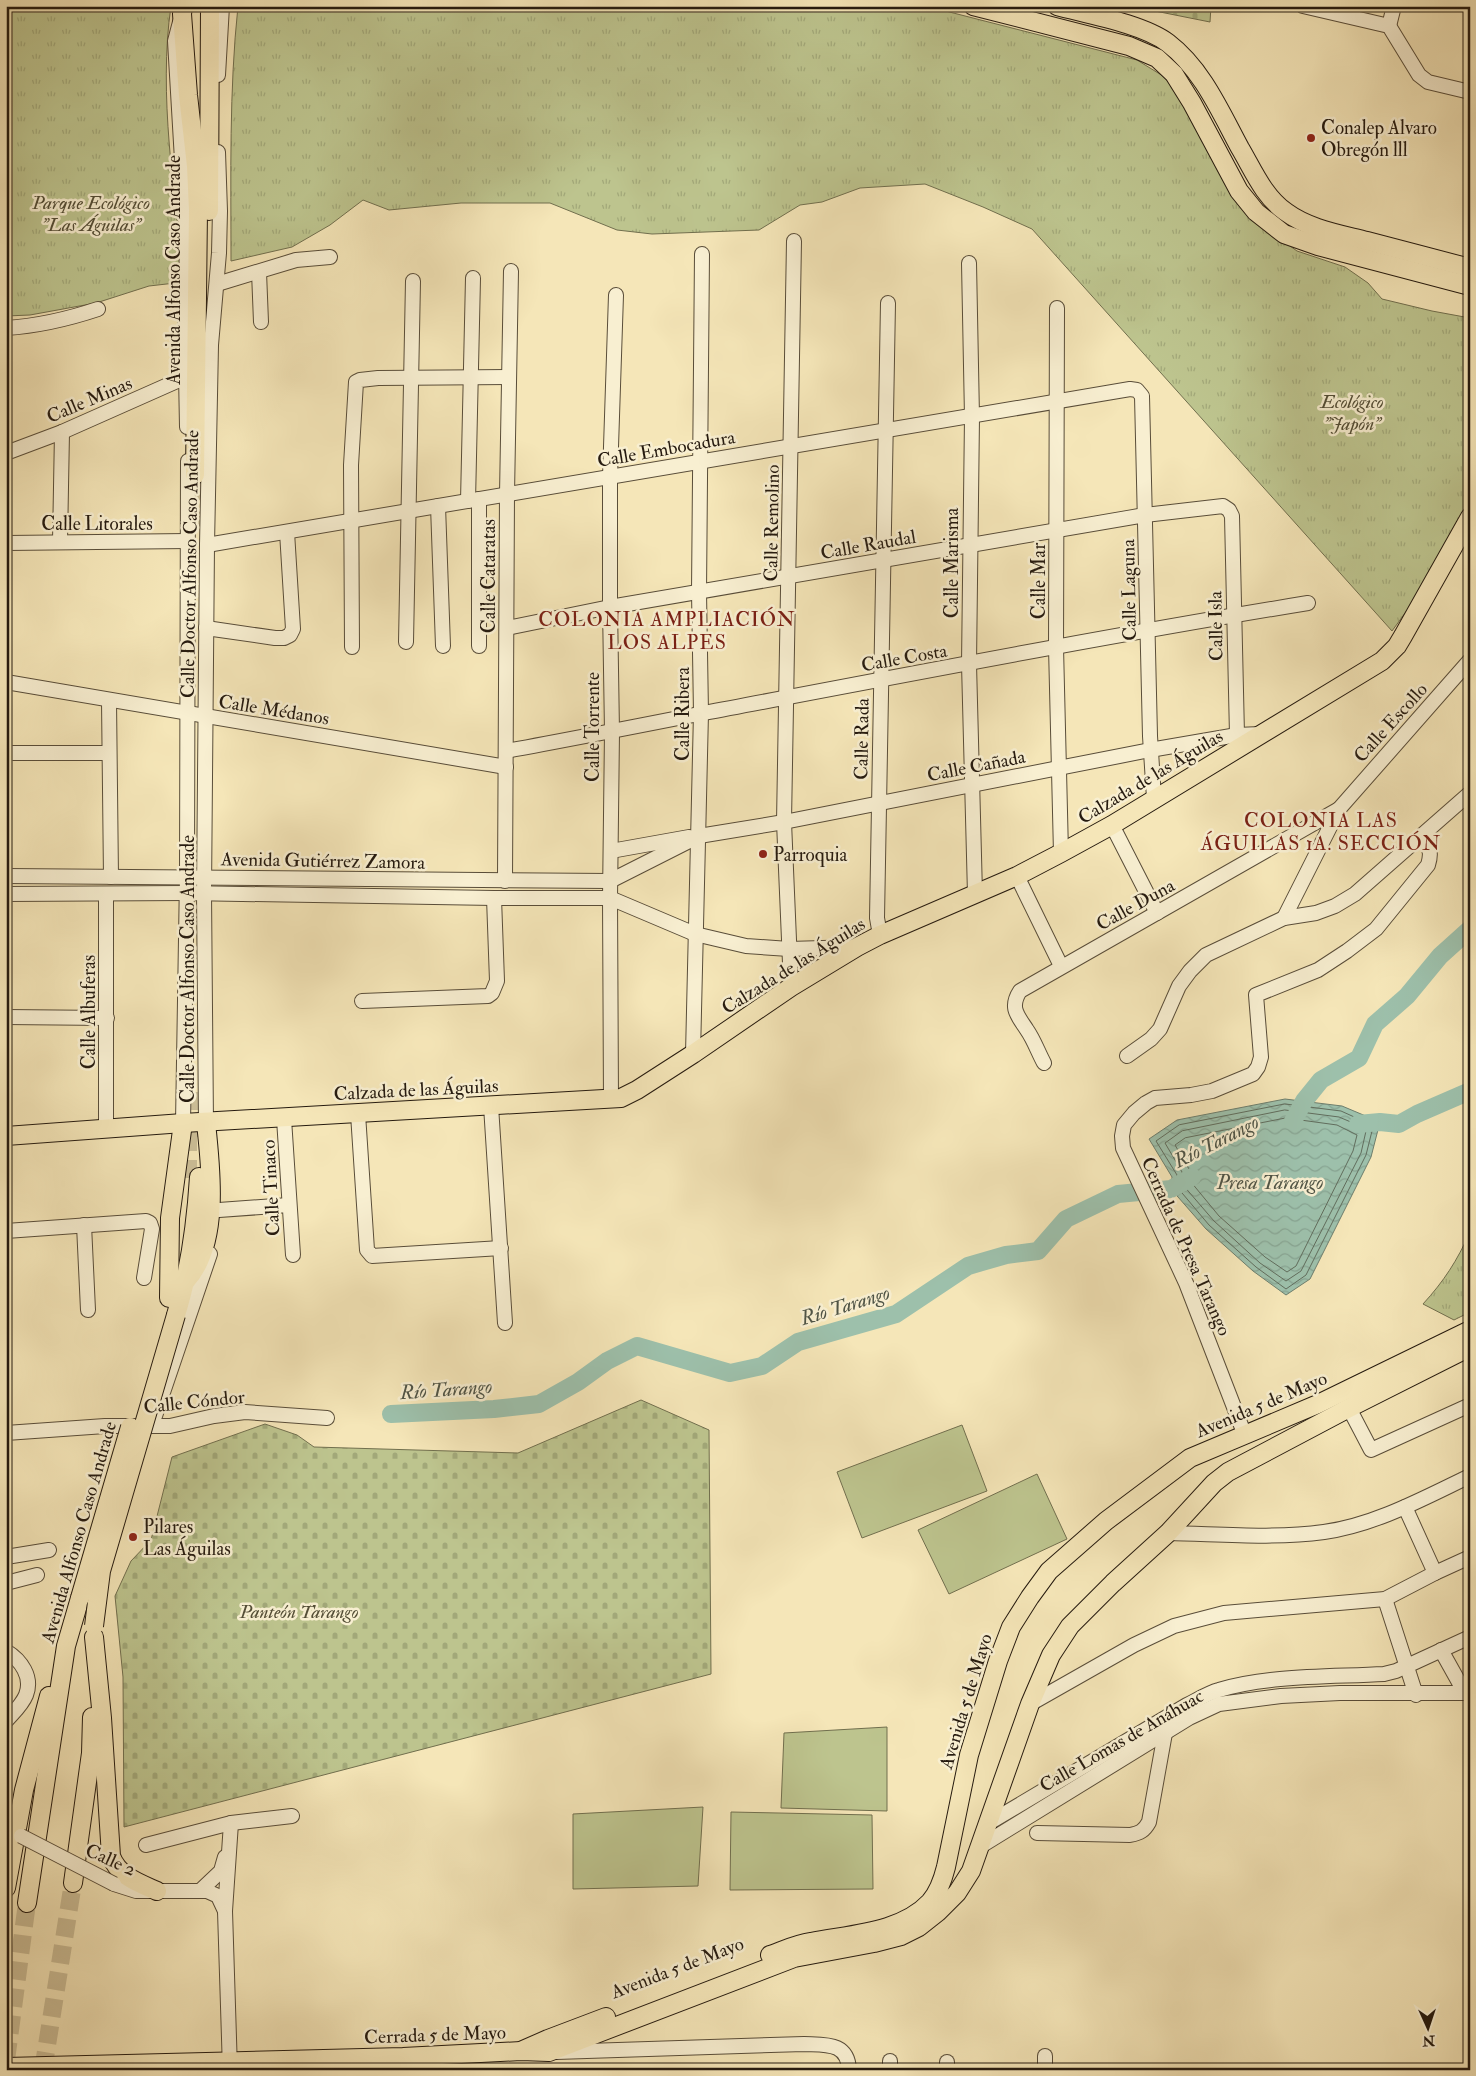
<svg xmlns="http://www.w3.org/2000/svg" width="1476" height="2076" font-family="'IM FELL Double Pica',serif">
	<defs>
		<pattern id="cemetery-stones" width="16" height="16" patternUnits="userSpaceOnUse" patternTransform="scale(1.25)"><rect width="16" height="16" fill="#bdc48e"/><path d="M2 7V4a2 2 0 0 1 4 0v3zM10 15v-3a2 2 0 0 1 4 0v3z" fill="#a2a879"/></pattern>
		<pattern id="park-tufts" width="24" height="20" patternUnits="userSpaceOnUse" patternTransform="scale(1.25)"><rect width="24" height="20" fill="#bdc48e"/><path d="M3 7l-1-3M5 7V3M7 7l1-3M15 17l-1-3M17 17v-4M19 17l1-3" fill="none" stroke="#a2a879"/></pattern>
		<pattern id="water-waves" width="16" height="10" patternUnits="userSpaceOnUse" patternTransform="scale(1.25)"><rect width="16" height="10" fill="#9dc0ab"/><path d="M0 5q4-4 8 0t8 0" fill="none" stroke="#87a492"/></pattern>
	</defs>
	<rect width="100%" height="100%" fill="#f5e6b8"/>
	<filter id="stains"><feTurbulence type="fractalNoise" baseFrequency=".004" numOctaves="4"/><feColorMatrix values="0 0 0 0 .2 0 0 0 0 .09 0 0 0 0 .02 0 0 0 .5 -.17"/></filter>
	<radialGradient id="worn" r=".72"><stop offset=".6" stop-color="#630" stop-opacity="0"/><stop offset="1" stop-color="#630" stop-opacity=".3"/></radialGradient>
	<g fill="#bdc48e" stroke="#716f4e">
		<polygon points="962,1425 987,1491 862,1538 837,1472"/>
		<polygon points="1037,1474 1067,1539 949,1594 918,1530"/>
		<polygon points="887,1727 887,1811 781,1808 784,1733"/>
		<polygon points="703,1807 698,1886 573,1889 573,1814"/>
		<polygon points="731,1812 872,1815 873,1889 730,1890"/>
	</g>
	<g fill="url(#cemetery-stones)" stroke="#716f4e">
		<polygon points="1130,6 1211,6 1210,22"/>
		<polygon points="641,1400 709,1430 711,1674 124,1827 123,1677 115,1596 131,1561 151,1540 172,1457 265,1424 297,1435 314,1447 518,1453"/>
	</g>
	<g fill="url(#park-tufts)" stroke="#716f4e">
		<path d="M6 6H171C158 94 175 194 184 282L149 286 96 303 30 315 6 316Z"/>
		<path d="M238 6H926L1137 60 1163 76 1178 93 1239 205 1254 220 1297 251 1345 267 1368 283 1382 299 1432 311 1470 318V498L1416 598 1392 631 1032 229 983 207 925 184 860 188 822 202 800 205 759 230 652 234 617 230 550 203H461L389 210 363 200 330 225 292 247 231 261C231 176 229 91 238 6Z"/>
		<path d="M1470 1232V1312L1454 1320 1423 1304C1444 1281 1457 1261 1470 1232Z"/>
	</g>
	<polygon fill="url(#water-waves)" stroke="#6d7e6d" points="1285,1099 1342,1106 1380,1122 1371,1157 1310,1279 1286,1295 1253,1271 1206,1229 1171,1189 1172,1177 1149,1139 1177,1120"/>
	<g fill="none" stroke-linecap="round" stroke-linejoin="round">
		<g stroke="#616d5d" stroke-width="1">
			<polygon points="1285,1104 1341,1111 1372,1125 1373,1127 1366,1155 1306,1275 1286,1289 1256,1267 1209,1225 1177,1187 1177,1175 1156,1141 1179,1125"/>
			<polygon points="1285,1110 1339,1117 1365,1128 1366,1131 1361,1153 1301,1271 1286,1281 1260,1263 1214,1221 1183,1185 1182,1172 1165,1143 1182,1131"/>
			<polygon points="1286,1118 1337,1125 1357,1135 1353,1151 1296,1266 1287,1272 1265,1257 1219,1216 1191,1182 1189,1169 1175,1145 1185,1138"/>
		</g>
		<g stroke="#9dc0ab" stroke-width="18">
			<polyline points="1293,1121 1304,1101 1321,1080 1359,1058 1375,1024 1407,996 1440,956 1470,929"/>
			<polyline points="1358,1124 1380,1122 1399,1124 1417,1114 1470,1091"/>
			<polyline points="391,1414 494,1409 539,1404 578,1382 607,1361 637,1346 730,1373 762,1366 798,1342 896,1314 968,1266 1006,1255 1038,1251 1066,1219 1118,1194 1171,1189 1192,1177"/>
		</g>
		<g stroke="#cbbd96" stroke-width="18" stroke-dasharray="18 9" stroke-linecap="butt">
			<polyline points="195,527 195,475"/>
			<polyline points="199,1137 199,1083"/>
			<polyline points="188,1178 188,1128"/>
			<polyline points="6,2060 27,1903"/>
			<polyline points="43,2070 73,1883"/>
		</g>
		<g stroke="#594d39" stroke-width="16">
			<g id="minor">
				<polyline points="1303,6 1389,26 1419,75 1428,82 1470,92"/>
				<polyline points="180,22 175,41 187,245 185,321 187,427"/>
				<polyline points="1389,26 1394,6"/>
				<polyline points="218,75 222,6"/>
				<polyline points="969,263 972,417 969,664 975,894"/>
				<polyline points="259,272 261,322"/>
				<polyline points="217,284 296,260 330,257"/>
				<polyline points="1057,308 1056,647 1061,853"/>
				<path d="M6 328C38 326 68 319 98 309"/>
				<polyline points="6,453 62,432 186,377"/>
				<polyline points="479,499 479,646"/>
				<polyline points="468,501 473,278"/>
				<polyline points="438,506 443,646"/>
				<polyline points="60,542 62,432"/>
				<polyline points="6,543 188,541"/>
				<polyline points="207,545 1130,389 1137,390 1142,396 1150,736 1154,798"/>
				<polyline points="206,628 275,638 284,638 290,635 293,629 287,532"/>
				<polyline points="507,628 610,607 1145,515 1223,506 1229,510 1232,516 1237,735"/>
				<polyline points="406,642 413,281"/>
				<polyline points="352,647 351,465 356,382 360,380 378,378 509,377"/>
				<polyline points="6,682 506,767"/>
				<polyline points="109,701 111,877"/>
				<path d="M506 751C572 739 638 726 704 713 905 675 1106 636 1308 603"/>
				<polyline points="6,753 108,753"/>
				<polyline points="1112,825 1157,913"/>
				<polyline points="611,851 689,837"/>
				<polyline points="6,876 610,881 699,836 784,822 1150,750 1237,735 1260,734"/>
				<polyline points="1017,876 1061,966"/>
				<polyline points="505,881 507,494 511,271"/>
				<polyline points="6,894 186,893 494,898 610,898 695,934 746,946 789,949 856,947"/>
				<polyline points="106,894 106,1129"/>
				<polyline points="1284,918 1339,809 1470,660"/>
				<polyline points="880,935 877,918 888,303"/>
				<polyline points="791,987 784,822 794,241"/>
				<polyline points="362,1001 488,996 492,993 497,981 494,898"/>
				<polyline points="6,1017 107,1018"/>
				<polyline points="693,1054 701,713 699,592 702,254"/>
				<polyline points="1127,1056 1151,1039 1160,1029 1179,986 1190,971 1206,955 1284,918 1316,913 1335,906 1355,894 1470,793"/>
				<path d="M1044 1063C1038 1052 1034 1040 1027 1030 1018 1016 1009 1008 1020 991L1339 809"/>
				<polyline points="611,1100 610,898 612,732 610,607 610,477 616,295"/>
				<polyline points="491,1106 505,1323"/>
				<polyline points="358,1114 367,1250 372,1256 501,1248"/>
				<polyline points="284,1119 293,1255"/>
				<polyline points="183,1123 187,877 188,461"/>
				<polyline points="206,1123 204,893 207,545 211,345 219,253 220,211 218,152"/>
				<polyline points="219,1210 289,1205"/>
				<polyline points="84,1225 88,1310"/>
				<polyline points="6,1231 146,1221 150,1223 152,1229 144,1278"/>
				<polyline points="1349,1408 1371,1450 1470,1405"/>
				<polyline points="155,1416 210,1254"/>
				<polyline points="6,1433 105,1426 170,1426 214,1416 245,1412 327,1418"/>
				<path d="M1244 1433 1186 1283 1123 1148 1122 1136 1124 1125 1134 1113 1146 1103 1155 1098 1191 1095 1212 1091 1253 1074 1258 1067 1261 1057 1256 995 1318 970 1347 951 1376 929 1428 865C1432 852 1430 847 1420 838"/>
				<polyline points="1405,1507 1435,1573"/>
				<path d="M1168 1533C1220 1534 1273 1539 1324 1532 1375 1525 1424 1498 1470 1476"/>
				<polyline points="6,1557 49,1550"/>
				<polyline points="6,1583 37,1575"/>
				<polyline points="1385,1599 1416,1695"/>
				<polyline points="1441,1650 1465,1693"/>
				<path d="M6 1651C21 1660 33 1677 26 1695 22 1705 13 1713 6 1721"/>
				<polyline points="1030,1704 1134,1645 1174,1626 1224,1613 1385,1599 1435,1573 1470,1557"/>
				<path d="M987 1824 1187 1705C1197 1700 1208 1693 1219 1690 1268 1675 1332 1677 1384 1674L1396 1671 1470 1637"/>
				<path d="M1037 1833 1130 1835C1140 1833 1144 1831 1149 1822L1165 1733"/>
				<polyline points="146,1845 231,1823 292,1816"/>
				<polyline points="981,1846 1189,1718 1219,1704 1281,1696 1340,1693 1470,1693"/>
				<polyline points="114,1884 136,1891 207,1891 218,1896 225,1911"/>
				<polyline points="202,1889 221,1871 225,1857"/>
				<path d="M556 2052 804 2044C826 2045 848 2042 849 2070"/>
				<polyline points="1045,2056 1045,2070"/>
				<polyline points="890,2061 890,2070"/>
				<polyline points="947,2062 947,2070"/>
				<polyline points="230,2070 225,1911 231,1823"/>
			</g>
		</g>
		<g stroke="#251a0f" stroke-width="20">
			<g id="major">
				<polyline points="183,6 182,14 188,95 196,166 198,210 195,475"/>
				<polyline points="973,6 1129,46 1157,58 1174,74 1192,103 1239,191 1256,212 1284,234 1318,246 1470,286"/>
				<path d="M1057 6C1087 14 1143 24 1168 43 1202 69 1220 111 1240 148 1253 170 1264 197 1286 212 1309 229 1340 234 1367 241 1401 250 1436 259 1470 268"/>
				<polyline points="209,211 210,6"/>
				<polyline points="6,1136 183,1123 621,1098 637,1090 693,1054 791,987 857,947 880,935 1017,876 1061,853 1112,825 1382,661 1397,646 1403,636 1470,517"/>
				<path d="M186 1281C220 1244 211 1169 206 1123"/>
				<polyline points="169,1298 170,1218 183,1123"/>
				<path d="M176 1315C190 1270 196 1225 199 1177"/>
				<path d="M94 1637 102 1718 111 1856C118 1876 139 1883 157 1891"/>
				<polyline points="73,1883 91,1753 92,1717"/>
				<polyline points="6,1888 24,1790 49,1696"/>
				<polyline points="27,1903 66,1646 80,1598"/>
				<path d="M770 1955C784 1950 797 1944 811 1942 850 1934 901 1933 930 1902 938 1893 943 1879 946 1867L969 1755 998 1661 1011 1627 1030 1597 1049 1571 1106 1521 1190 1458 1318 1404 1470 1330"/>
				<polyline points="523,2050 548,2039 606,2017"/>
				<polyline points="6,2067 403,2057 521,2051 549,2052 794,1958 874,1943 901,1936 919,1927 938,1912 957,1893 971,1871 1030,1704 1051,1655 1070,1626 1113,1583 1168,1533 1214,1483 1228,1472 1349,1408 1470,1347"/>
			</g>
		</g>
		<use href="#minor" stroke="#f8efd1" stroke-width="14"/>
		<use href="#major" stroke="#f5e6b8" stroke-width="18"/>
		<g stroke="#594d39" stroke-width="16" stroke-linecap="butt">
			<polyline id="minor-bridge" points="21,1836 114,1884"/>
		</g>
		<g stroke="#251a0f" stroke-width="20" stroke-linecap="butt">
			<g id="major-bridge">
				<polyline points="80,1598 130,1427"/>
				<polyline points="94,1626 101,1571 176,1315"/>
			</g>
		</g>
		<use href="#minor-bridge" stroke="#f8efd1" stroke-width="14"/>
		<use href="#major-bridge" stroke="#f5e6b8" stroke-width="18"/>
	</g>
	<g fill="#8f2418" stroke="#f8efd1" stroke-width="2">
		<circle cx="1311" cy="138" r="5"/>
		<circle cx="763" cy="854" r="5"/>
		<circle cx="133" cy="1537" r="5"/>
	</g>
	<g text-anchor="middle" stroke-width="5" stroke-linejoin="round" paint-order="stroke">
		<g font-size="19" fill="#251a0f" stroke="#f8efd1" text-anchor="start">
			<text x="1321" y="134">Conalep Alvaro<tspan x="1321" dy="22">Obregón lll</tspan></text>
			<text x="773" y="861">Parroquia</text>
			<text x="143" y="1533">Pilares<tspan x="143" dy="22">Las Águilas</tspan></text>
		</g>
		<g font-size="19" font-style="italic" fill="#534d35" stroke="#f8efd1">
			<text x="91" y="209">Parque Ecológico<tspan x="91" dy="22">"Las Águilas"</tspan></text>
			<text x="1352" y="408">Ecológico<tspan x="1352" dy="22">"Japón"</tspan></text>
			<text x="299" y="1618">Panteón Tarango</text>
		</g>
		<g font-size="19" fill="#251a0f" stroke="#f8efd1">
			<text transform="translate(173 270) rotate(-90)" y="7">Avenida Alfonso Caso Andrade</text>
			<text transform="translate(89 399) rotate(-23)" y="7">Calle Minas</text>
			<text transform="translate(666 448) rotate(-10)" y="7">Calle Embocadura</text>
			<text x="97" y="530">Calle Litorales</text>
			<text transform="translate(771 523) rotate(-89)" y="7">Calle Remolino</text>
			<text transform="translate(868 544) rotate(-10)" y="7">Calle Raudal</text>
			<text transform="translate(951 563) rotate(-90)" y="7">Calle Marisma</text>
			<text transform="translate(189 564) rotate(-89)" y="7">Calle Doctor Alfonso Caso Andrade</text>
			<text transform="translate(488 576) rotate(-90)" y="7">Calle Cataratas</text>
			<text transform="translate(1038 581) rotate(-90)" y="7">Calle Mar</text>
			<text transform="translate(1128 590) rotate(-91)" y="7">Calle Laguna</text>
			<text transform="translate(1215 626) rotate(-91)" y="7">Calle Isla</text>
			<text transform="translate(904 657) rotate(-10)" y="7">Calle Costa</text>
			<text transform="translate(274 709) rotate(9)" y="7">Calle Médanos</text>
			<text transform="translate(682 714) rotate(-90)" y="7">Calle Ribera</text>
			<text transform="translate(1390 722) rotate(-48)" y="7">Calle Escollo</text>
			<text transform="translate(592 727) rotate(-90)" y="7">Calle Torrente</text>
			<text transform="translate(861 739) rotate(-89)" y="7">Calle Rada</text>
			<text transform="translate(976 765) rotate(-11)" y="7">Calle Cañada</text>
			<text transform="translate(1150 776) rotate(-31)" y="7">Calzada de las Águilas</text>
			<text transform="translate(323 860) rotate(1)" y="7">Avenida Gutiérrez Zamora</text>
			<text transform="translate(1135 904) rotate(-29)" y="7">Calle Duna</text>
			<text transform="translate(793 965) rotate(-32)" y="7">Calzada de las Águilas</text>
			<text transform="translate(187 969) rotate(-90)" y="7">Calle Doctor Alfonso Caso Andrade</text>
			<text transform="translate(88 1012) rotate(-90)" y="7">Calle Albuferas</text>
			<text transform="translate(416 1089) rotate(-3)" y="7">Calzada de las Águilas</text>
			<text transform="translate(270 1188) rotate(-93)" y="7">Calle Tinaco</text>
			<text transform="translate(1187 1246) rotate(66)" y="7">Cerrada de Presa Tarango</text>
			<text transform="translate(194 1401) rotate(-6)" y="7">Calle Cóndor</text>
			<text transform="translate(1261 1404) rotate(-23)" y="7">Avenida 5 de Mayo</text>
			<text transform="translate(78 1532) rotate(-74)" y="7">Avenida Alfonso Caso Andrade</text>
			<text transform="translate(965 1701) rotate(-73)" y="7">Avenida 5 de Mayo</text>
			<text transform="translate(1121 1740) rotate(-30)" y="7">Calle Lomas de Anáhuac</text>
			<text transform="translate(111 1859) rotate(24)" y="7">Calle 2</text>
			<text transform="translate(677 1967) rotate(-21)" y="7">Avenida 5 de Mayo</text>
			<text transform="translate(435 2034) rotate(-2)" y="7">Cerrada 5 de Mayo</text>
		</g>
		<g font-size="20" letter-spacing="1" fill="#7a1f14" stroke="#f8efd1">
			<text x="667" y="626">COLONIA AMPLIACIÓN<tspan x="667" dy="23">LOS ALPES</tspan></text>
			<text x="1321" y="827">COLONIA LAS<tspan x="1321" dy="23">ÁGUILAS 1A. SECCIÓN</tspan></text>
		</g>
		<g font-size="20" font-style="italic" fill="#4f5446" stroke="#f8efd1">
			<text transform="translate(1216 1141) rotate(-27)" y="7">Río Tarango</text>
			<text x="1270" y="1189">Presa Tarango</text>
			<text transform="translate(845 1305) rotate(-17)" y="7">Río Tarango</text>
			<text transform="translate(446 1389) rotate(-4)" y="7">Río Tarango</text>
		</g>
	</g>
	<rect width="1476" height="2076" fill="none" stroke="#f5e6b8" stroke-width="25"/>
	<rect x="8" y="8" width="1461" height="2061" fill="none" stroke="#251a0f" stroke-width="2.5"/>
	<rect x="12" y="12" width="1451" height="2051" fill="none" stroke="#251a0f"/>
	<g transform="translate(1428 2028) rotate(177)" stroke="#f8efd1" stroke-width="4" paint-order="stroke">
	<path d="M0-4L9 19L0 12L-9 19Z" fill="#251a0f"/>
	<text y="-8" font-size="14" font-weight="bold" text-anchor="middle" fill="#251a0f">N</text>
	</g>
	<rect width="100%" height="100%" filter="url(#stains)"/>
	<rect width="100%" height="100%" fill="url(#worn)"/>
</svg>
